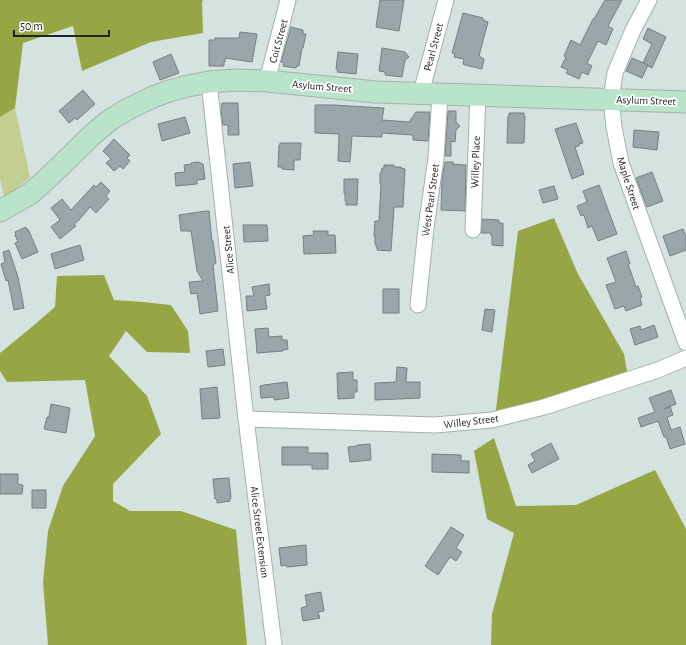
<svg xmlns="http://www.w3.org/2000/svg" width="686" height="645" font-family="'Alegreya Sans',sans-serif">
	<rect width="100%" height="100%" fill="#d5e3e0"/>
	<polygon fill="#c3cf91" points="15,108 30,177 5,200 0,179 0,117"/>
	<g fill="#97a645">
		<polygon points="0,0 203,0 202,2 203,33 151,42 82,71 73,26 23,43 15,108 0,117"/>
		<polygon points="554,218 578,274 624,354 627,371 555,398 495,417 518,231"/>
		<polygon points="104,275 114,300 143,302 171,305 188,331 190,353 147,352 126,331 109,356 147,396 161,434 113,484 113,501 130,511 181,511 236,530 247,645 48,645 43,582 48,531 63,486 95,436 85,380 7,382 0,371 0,353 33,326 55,307 57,276"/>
		<polygon points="494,438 516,506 576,505 655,470 686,529 686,645 491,645 492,614 514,533 487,519 474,451"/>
	</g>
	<g fill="#99a7ab" stroke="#738083">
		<polygon points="380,0 404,0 399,31 376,27"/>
		<polygon points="605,0 622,0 608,26 613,29 606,45 598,41 587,63 592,66 588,75 582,72 579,79 566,73 568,70 561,67 566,57 564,56 571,40 580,45 593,19 594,19"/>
		<polygon points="463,13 483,18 483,20 488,22 479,56 484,59 482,69 465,65 463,64 464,59 454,57 455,54 452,53"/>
		<polygon points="291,27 303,30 303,34 306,34 303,48 302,48 299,66 297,65 296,68 283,66 284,63 281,62"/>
		<polygon points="648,28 666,37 652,68 643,63 652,44 643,39"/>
		<polygon points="240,32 257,34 252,62 225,58 225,62 224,62 224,66 209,66 209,40 215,40 215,38 239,38"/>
		<polygon points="382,48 405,52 409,57 405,60 402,77 385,75 385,72 379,71"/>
		<polygon points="338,52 358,54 356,74 337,72 338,70 336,69"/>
		<polygon points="171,54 179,73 160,80 153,62"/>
		<polygon points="632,58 648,65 642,78 626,71"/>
		<polygon points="83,90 95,104 77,120 75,118 69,123 59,111"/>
		<polygon points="222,103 238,103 239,135 228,135 228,125 223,125 221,111"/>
		<polygon points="315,105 333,105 384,108 382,120 409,122 416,112 430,112 428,141 413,140 413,135 382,133 382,137 352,136 350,162 338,161 339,134 315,133"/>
		<polygon points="448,111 456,111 456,122 460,126 456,130 455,142 451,141 451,156 445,156"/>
		<polygon points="509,113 524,113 524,116 525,116 524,143 507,143 508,116 509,116"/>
		<polygon points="185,117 190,133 162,141 158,124"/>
		<polygon points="576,123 583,143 579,144 579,146 575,147 584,174 572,179 555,129"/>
		<polygon points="634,130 659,132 657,150 633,147"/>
		<polygon points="114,139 130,155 127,158 130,161 123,169 120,166 114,171 106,163 111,159 103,151"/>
		<polygon points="280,143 301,143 300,160 294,160 294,170 282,169 282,167 278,167 279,145 280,145"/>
		<polygon points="198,162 203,164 205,179 197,180 197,184 176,186 175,173 185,172 184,165 192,164 191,163"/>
		<polygon points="250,162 253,186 235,188 233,164"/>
		<polygon points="445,162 453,162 453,164 466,165 465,211 441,210 442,179"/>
		<polygon points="384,165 394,165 394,167 401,167 401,168 405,169 403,207 394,207 391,251 377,250 377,247 376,247 376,244 375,244 375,236 374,236 375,221 379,221 381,184 380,184 380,173 381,173 382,168 384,168"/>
		<polygon points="652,172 663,201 647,207 636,178"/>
		<polygon points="344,179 358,179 357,205 346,205 346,201 345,201 345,193 344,193"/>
		<polygon points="101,182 110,191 106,196 109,199 96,213 90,207 79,220 74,224 76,226 60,239 51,227 60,220 51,208 62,199 71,210 94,185 96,187"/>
		<polygon points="599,185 617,234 598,241 592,226 588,228 584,215 581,216 577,206 587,202 583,191"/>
		<polygon points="554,186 558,199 543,203 539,190"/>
		<polygon points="206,211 209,211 212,241 213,241 216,263 214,264 214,265 213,265 218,311 200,314 197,293 191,294 189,282 203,281 197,271 191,231 181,231 179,215"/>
		<polygon points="482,219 499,220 499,223 503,223 503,246 492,245 492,236 491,236 491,233 481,233"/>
		<polygon points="243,225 267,225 268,241 244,242"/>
		<polygon points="26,227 27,230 28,229 38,252 22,259 15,243 18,242 15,235 16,235 15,232"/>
		<polygon points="683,229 686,237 686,250 670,256 663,236"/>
		<polygon points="313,231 328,231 328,235 335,235 336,253 304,254 303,236 314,235"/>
		<polygon points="80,245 84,260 55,269 51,254"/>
		<polygon points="9,250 18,277 24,308 14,310 8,280 6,281 1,264 5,262 3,252"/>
		<polygon points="626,251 630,264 628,264 636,287 638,286 642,297 640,298 642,305 626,311 624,306 615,309 606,285 616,282 607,258"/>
		<polygon points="269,284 270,295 265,296 267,309 247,311 246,296 254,296 252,287"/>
		<rect x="383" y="289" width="16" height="24"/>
		<polygon points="485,309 495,310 492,332 482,330"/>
		<polygon points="654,325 658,337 635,345 630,329 640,326 641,330"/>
		<polygon points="268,328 269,337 282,336 282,340 287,340 288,349 283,350 283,351 257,353 255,329"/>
		<polygon points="223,349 225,365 208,367 206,351"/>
		<polygon points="397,367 407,368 406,382 420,382 420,398 375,400 375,383 396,382"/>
		<polygon points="353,372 353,380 357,380 357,392 354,392 354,398 338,399 337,373"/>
		<polygon points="287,382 289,398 274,400 274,397 261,398 260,386 264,385"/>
		<polygon points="217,387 220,418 202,419 200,389"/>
		<polygon points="671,390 676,404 664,409 670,406 673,415 667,417 671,430 680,427 685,444 670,449 666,437 664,437 658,421 641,427 638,418 655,412 649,398"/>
		<polygon points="51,404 70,408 66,433 44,429 47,417 49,417"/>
		<polygon points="551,443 559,459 532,473 528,465 535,461 531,454"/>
		<polygon points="370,444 371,460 350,462 348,447 357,446 357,445"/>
		<polygon points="282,447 308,447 308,453 328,453 328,469 312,469 312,465 282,465"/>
		<polygon points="432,454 461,455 461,461 469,461 469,473 432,472"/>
		<polygon points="0,474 18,474 18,484 23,485 22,494 0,494"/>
		<polygon points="229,478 231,498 230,498 230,501 217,503 217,499 215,499 213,479"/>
		<rect x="32" y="490" width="14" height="18"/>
		<polygon points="451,527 464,535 456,548 462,552 456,561 450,557 438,575 425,566"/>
		<polygon points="306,545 307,565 287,567 286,565 281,566 279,548"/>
		<polygon points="321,592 324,611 318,612 320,618 303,621 301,608 307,606 305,595"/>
	</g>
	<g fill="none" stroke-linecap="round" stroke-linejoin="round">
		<g stroke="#a3b1ae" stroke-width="17">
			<g id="street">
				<polyline points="649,0 633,30 615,73 611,99 614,127 621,163 686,343"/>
				<polyline points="267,81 288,0"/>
				<polyline points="209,82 246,419 274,645"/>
				<polyline points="421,93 446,0"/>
				<polyline points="473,230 478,95"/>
				<polyline points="418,305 426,228 436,158 440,94"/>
				<polyline points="246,419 435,425 492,420 544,407 658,370 686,358"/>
			</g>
		</g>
		<g stroke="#a3b1ae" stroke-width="23">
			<polyline id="secondary" points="0,211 30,194 49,177 93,134 110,120 130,108 153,97 169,91 188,86 209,82 237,80 267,81 376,92 686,102"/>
		</g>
		<use href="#street" stroke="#fff" stroke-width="15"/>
		<use href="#secondary" stroke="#bae4c9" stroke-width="21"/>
	</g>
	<g text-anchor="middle" stroke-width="3.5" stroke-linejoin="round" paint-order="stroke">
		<g font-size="11" fill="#202524" stroke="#fff">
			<text transform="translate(278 41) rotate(-75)" y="4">Coit Street</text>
			<text transform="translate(433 47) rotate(-75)" y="4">Pearl Street</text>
			<text transform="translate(322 86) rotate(5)" y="4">Asylum Street</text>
			<text transform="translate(646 100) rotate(2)" y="4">Asylum Street</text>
			<text transform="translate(475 162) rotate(-88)" y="4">Willey Place</text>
			<text transform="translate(629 183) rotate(72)" y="4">Maple Street</text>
			<text transform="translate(430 200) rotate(-82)" y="4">West Pearl Street</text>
			<text transform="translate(228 250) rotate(-96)" y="4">Alice Street</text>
			<text transform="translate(471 421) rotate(-7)" y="4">Willey Street</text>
			<text transform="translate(260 532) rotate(83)" y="4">Alice Street Extension</text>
		</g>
	</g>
	<path d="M14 30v6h95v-6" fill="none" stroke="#202524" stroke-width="2"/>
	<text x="20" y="30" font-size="12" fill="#202524" stroke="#ffffff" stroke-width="3" paint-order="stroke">50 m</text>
</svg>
